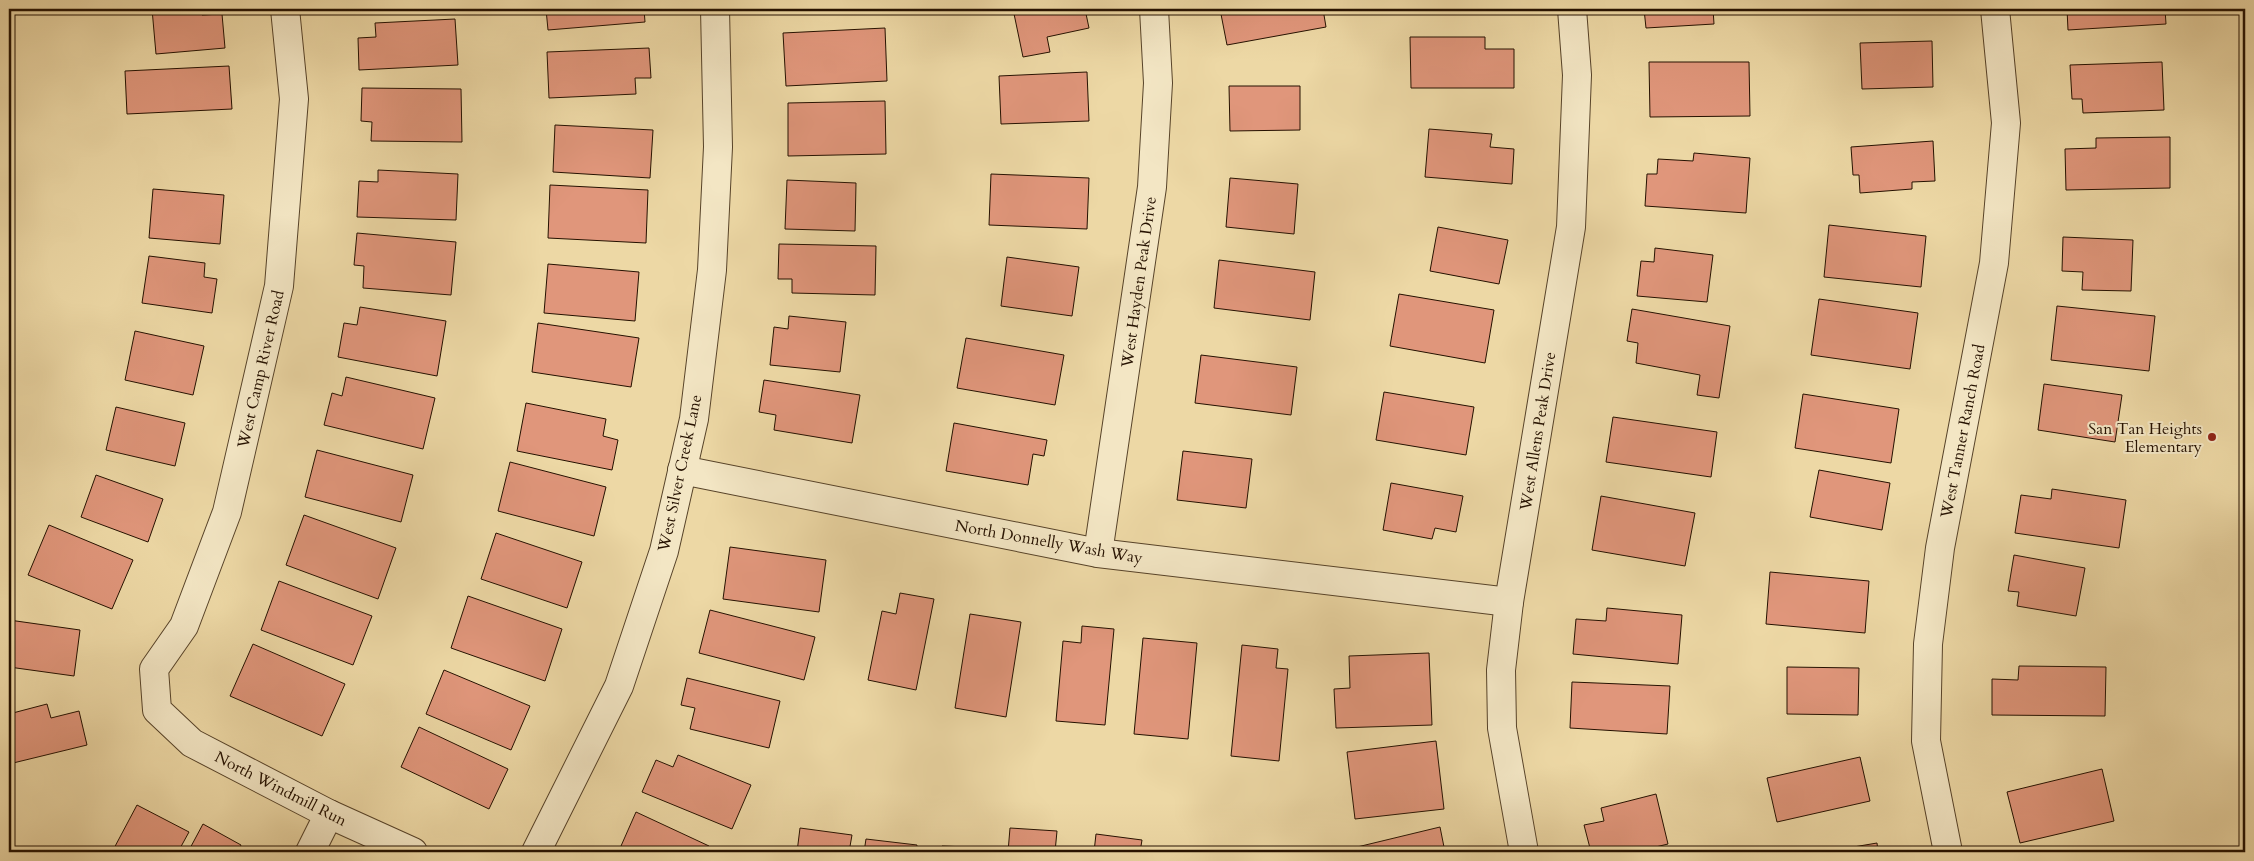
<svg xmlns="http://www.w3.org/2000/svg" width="2254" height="861" font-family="Cardo,serif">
	<rect width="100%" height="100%" fill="#edd8a5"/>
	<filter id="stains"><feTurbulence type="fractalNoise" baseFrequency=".004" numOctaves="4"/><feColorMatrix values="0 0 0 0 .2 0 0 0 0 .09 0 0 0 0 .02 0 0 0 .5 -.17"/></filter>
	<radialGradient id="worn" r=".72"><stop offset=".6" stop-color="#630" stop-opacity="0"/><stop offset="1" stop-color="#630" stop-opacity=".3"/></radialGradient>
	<g fill="#e0967b" stroke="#251100">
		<polygon points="152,9 202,9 202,15 222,14 225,48 156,54"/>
		<polygon points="546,9 644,9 645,22 548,30"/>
		<polygon points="826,9 878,9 826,14"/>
		<polygon points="1013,9 1085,9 1089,28 1047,37 1050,52 1023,57"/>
		<polygon points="1220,9 1323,9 1326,27 1227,45"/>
		<polygon points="1644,9 1713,9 1714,24 1646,28"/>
		<polygon points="2067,9 2165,9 2166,24 2068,30"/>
		<polygon points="455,19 458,65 359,70 358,38 376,37 375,23"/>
		<polygon points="885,28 887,81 786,86 783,33"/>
		<polygon points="1410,37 1485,37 1485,49 1514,49 1514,88 1411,88"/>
		<polygon points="1932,41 1933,87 1862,89 1860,43"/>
		<polygon points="649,48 651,78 635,78 636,94 549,98 547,52"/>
		<polygon points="1649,62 1749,62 1750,116 1650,117"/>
		<polygon points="2162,62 2164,110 2083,113 2082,99 2072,99 2070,65"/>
		<polygon points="229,66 232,109 127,114 125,71"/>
		<polygon points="1087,72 1089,121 1001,124 999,76"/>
		<polygon points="1229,86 1300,86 1300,130 1230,131"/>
		<polygon points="362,88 461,89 462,142 371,141 372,122 361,121"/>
		<polygon points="885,101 886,154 788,156 788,103"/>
		<polygon points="555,125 653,130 650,178 553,172"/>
		<polygon points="1429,129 1492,134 1490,147 1514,149 1512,184 1425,177"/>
		<polygon points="2170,137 2170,188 2066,190 2065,149 2096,148 2096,138"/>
		<polygon points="1933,141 1935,181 1912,182 1912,189 1860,193 1859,175 1853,175 1851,147"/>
		<polygon points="1694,153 1750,158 1746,213 1645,206 1647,174 1657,174 1658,159 1693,161"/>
		<polygon points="378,170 458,174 456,220 357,217 359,181 378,182"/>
		<polygon points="991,174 1089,178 1087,229 989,225"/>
		<polygon points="1230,178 1298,184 1294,234 1226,227"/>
		<polygon points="787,180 856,183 855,231 785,229"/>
		<polygon points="550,185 648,190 646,243 548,238"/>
		<polygon points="153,189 224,195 220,244 149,238"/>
		<polygon points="1829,225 1926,236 1921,287 1824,277"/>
		<polygon points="1438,227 1508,240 1499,284 1430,271"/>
		<polygon points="357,233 456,242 451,295 363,288 364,266 354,265"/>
		<polygon points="2063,237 2133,240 2131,291 2082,290 2083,272 2062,271"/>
		<polygon points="779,244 876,246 875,295 792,293 792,279 778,279"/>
		<polygon points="1655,248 1713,255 1707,302 1637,296 1641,261 1654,262"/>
		<polygon points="149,256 205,263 204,277 217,279 212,313 142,303"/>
		<polygon points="1007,257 1079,267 1072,316 1001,306"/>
		<polygon points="1219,260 1315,272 1310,320 1214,308"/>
		<polygon points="548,264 639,272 635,321 544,313"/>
		<polygon points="1399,294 1494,310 1485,363 1390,346"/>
		<polygon points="1819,299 1918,313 1910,369 1811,355"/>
		<polygon points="2057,306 2155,316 2149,371 2051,360"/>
		<polygon points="360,307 446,321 437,376 338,357 344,323 357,325"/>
		<polygon points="1632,309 1730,326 1719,398 1697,395 1700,375 1636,363 1638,343 1627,341"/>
		<polygon points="789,316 846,322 840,372 770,365 774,327 788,329"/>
		<polygon points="538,323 639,338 631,387 532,372"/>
		<polygon points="135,331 204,346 193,395 125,380"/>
		<polygon points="966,338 1064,355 1055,405 957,388"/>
		<polygon points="1201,355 1297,367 1291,415 1195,403"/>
		<polygon points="346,377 435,398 423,449 324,425 332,393 342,396"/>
		<polygon points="764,380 860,395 852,443 774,430 776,415 759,412"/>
		<polygon points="2044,384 2122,395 2115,442 2038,430"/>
		<polygon points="1384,392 1474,407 1466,455 1376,440"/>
		<polygon points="1803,394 1899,409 1891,463 1795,448"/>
		<polygon points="526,403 606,419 603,436 618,440 612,470 517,451"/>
		<polygon points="116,407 185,423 175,466 106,450"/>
		<polygon points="1613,417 1717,432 1711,477 1606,462"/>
		<polygon points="954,423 1047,440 1044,456 1033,454 1028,485 946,471"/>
		<polygon points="317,450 413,475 401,522 305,497"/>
		<polygon points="1183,451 1252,459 1246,508 1177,500"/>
		<polygon points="510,462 606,487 594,536 498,511"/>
		<polygon points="1819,470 1890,483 1882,530 1810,517"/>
		<polygon points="96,475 163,499 148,542 81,517"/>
		<polygon points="1391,483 1463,496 1456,532 1435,528 1432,539 1383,530"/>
		<polygon points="2052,489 2126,500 2119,548 2015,533 2021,495 2051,499"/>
		<polygon points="1601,496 1695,513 1685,566 1592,550"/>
		<polygon points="304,515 396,548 378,599 286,565"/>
		<polygon points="49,525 133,560 112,609 28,575"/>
		<polygon points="496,533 582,562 567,608 481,579"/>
		<polygon points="730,547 826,560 819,612 723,599"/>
		<polygon points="2014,555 2085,568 2076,616 2017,606 2019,592 2008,591"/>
		<polygon points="1770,572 1869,581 1865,633 1766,624"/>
		<polygon points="279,581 372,616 353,665 261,630"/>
		<polygon points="900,593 934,599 916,690 868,680 882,611 896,614"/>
		<polygon points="468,596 562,629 545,681 451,648"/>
		<polygon points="1607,608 1682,615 1678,664 1573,654 1576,619 1606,621"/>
		<polygon points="710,610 815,637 804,680 699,653"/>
		<polygon points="970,614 1021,622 1006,717 955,708"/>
		<polygon points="9,620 80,630 74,676 9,667"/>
		<polygon points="1082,626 1114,629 1105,725 1056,721 1063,641 1081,643"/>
		<polygon points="1143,638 1197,643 1188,739 1134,734"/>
		<polygon points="253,644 345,684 322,736 230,696"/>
		<polygon points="1242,645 1278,649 1276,668 1288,669 1279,761 1231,756"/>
		<polygon points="1429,653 1432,725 1336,728 1334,689 1350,688 1349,656"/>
		<polygon points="2019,666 2106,667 2105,716 1992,715 1992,679 2018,680"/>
		<polygon points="1787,667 1859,668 1858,715 1787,714"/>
		<polygon points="444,670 530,706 511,750 426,714"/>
		<polygon points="687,678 780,701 769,748 690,729 695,708 681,705"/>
		<polygon points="1572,682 1670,686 1667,734 1570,728"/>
		<polygon points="47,704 51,718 79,711 87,745 9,764 9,714"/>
		<polygon points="419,727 508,769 489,809 401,767"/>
		<polygon points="1436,741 1444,809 1355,819 1347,752"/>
		<polygon points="678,755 751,785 732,829 642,792 656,760 673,767"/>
		<polygon points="1860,757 1870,801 1777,822 1767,778"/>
		<polygon points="2102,769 2114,821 2020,843 2007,792"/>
		<polygon points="1656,794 1668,844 1635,852 1591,852 1584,825 1604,821 1601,808"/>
		<polygon points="137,805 189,832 178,852 112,852"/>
		<polygon points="636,812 709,846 706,852 635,852 621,846"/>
		<polygon points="203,824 241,845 238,852 188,852"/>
		<polygon points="1440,827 1445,852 1354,852 1353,848"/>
		<polygon points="800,828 852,835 849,852 797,852"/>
		<polygon points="1010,828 1057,831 1055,852 1008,852"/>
		<polygon points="1096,834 1142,840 1140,852 1094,852"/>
		<polygon points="866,839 917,845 916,852 864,852"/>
		<polygon points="1877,843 1878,852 1824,852"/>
		<polygon points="942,846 994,848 994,852 941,852"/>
	</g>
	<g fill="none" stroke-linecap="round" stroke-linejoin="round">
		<g stroke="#574329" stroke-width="30">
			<g id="street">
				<polyline points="285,9 294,99 279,286 227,512 184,626 154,669 157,710 192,743 329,814 413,852"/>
				<polyline points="682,470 1098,553 1509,602"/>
				<polyline points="1098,553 1152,187 1158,83 1154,9"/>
				<polyline points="310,852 329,814"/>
				<polyline points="536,852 619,686 664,551 694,419 712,270 718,147 715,9"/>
				<polyline points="1524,852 1502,728 1501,670 1509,602 1571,227 1577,75 1572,9"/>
				<polyline points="1948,852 1926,741 1928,644 1940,548 1994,263 2006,123 1995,9"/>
			</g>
		</g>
		<use href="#street" stroke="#f3e6c4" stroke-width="28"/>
	</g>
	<circle fill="#8f2418" stroke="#f3e6c4" stroke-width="2" cx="2212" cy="437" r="5"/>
	<g text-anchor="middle" stroke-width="4" stroke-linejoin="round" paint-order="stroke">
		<g font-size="16" fill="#251100" stroke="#f3e6c4">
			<text transform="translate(1138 282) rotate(-82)" y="6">West Hayden Peak Drive</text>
			<text transform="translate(260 369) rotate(-77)" y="6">West Camp River Road</text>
			<text transform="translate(1537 431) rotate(-81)" y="6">West Allens Peak Drive</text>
			<text transform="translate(1962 431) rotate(-79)" y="6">West Tanner Ranch Road</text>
			<text transform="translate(679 473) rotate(-78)" y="6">West Silver Creek Lane</text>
			<text transform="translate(1049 541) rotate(10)" y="6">North Donnelly Wash Way</text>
			<text transform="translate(281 788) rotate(27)" y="6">North Windmill Run</text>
		</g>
		<g font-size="16" fill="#251100" stroke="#f3e6c4" text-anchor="end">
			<text x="2202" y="434">San Tan Heights<tspan x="2202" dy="18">Elementary</tspan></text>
		</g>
	</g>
	<rect width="2254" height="861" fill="none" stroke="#edd8a5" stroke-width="30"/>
	<rect x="10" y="10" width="2234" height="841" fill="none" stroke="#251100" stroke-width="2.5"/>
	<rect x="15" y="15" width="2224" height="831" fill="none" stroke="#251100"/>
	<rect width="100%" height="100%" filter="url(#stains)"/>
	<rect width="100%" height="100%" fill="url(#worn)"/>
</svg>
